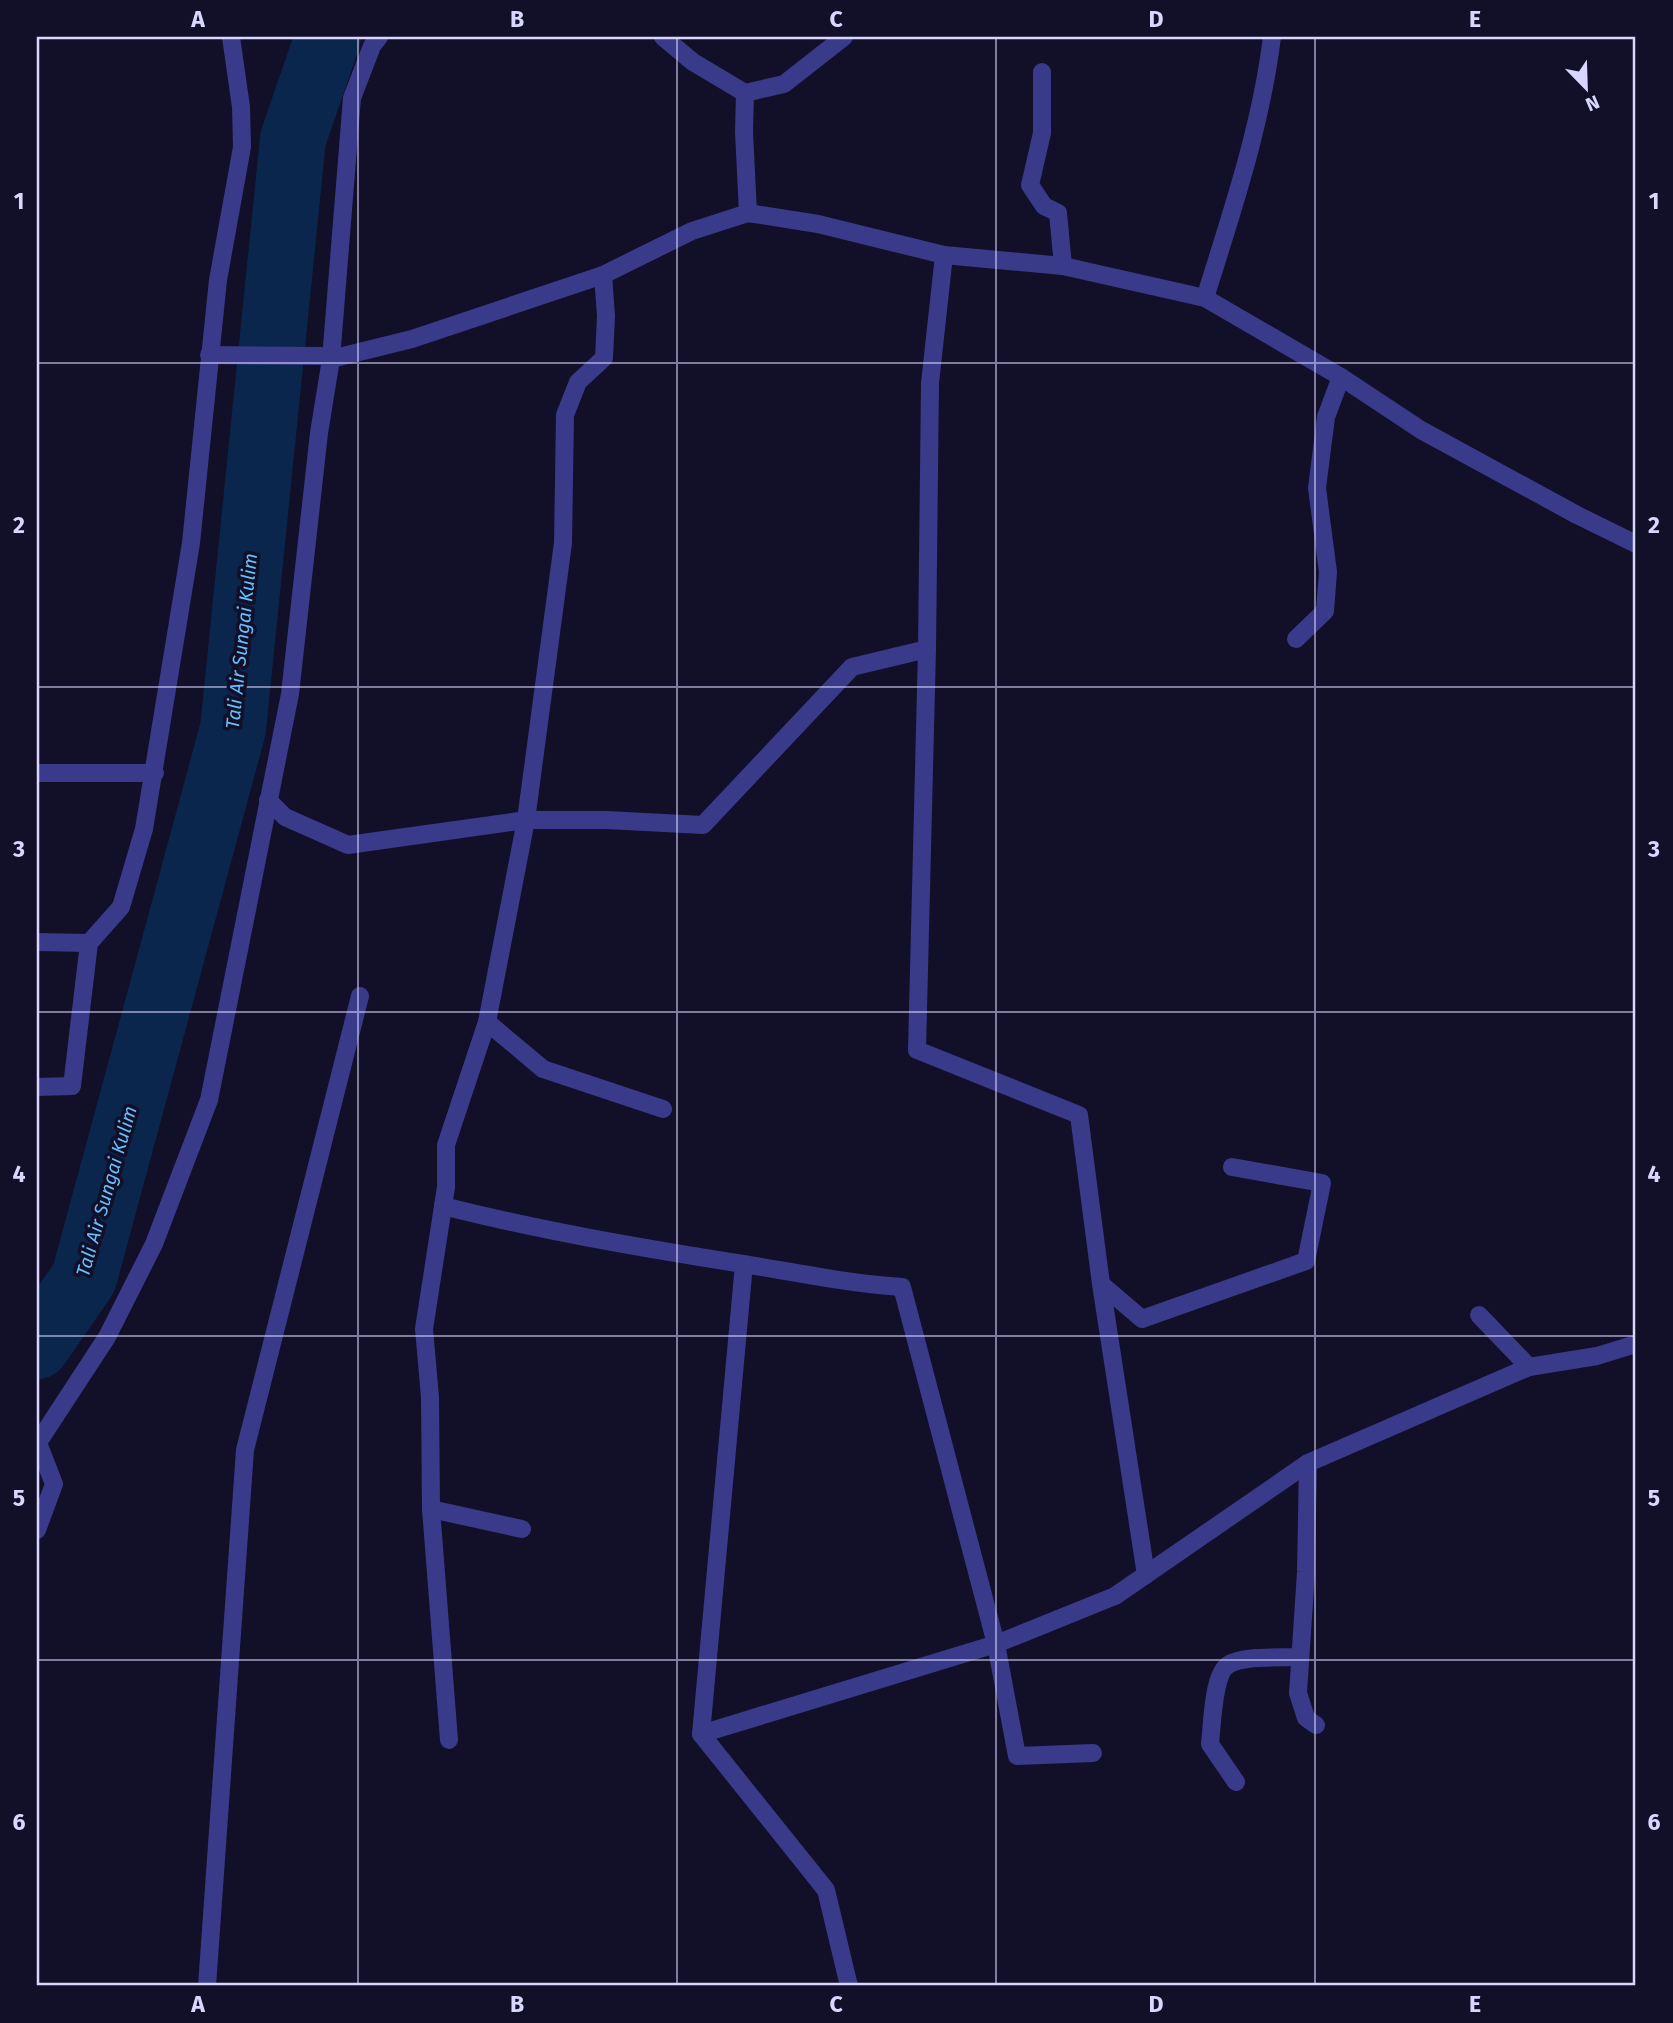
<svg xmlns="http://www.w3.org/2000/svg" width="1673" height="2023" font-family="'Fira Sans',sans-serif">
	<rect width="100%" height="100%" fill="#120f29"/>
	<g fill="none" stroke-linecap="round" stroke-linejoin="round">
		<polyline stroke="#0b264d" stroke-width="66" points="37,1346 84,1278 233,729 293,139 328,37"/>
		<g stroke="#393a8a" stroke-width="18">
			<polyline points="37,773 155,773"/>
			<polyline points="37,1087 72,1086 89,943"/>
			<polyline points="1479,1315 1529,1367"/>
			<polyline points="431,1509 522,1529"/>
			<polyline points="207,1986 245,1450 360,996"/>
		</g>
		<g stroke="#393a8a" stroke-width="18">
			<polyline points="663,37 693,62 745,93 744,132 748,213"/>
			<polyline points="1042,72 1042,133 1030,185 1044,206 1058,213 1063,266"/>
			<polyline points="745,93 784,84 844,37"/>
			<polyline points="944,255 930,383 927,649 917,1050 1079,1115 1101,1284 1146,1575"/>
			<path d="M1205 298C1232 212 1261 126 1272 37"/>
			<polyline points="209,355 322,356 331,359 412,339 603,275 692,231 748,213 818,224 944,255 1063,266 1205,298 1341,377 1421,430 1577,515 1636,544"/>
			<polyline points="1296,639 1325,611 1328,572 1317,488 1326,417 1341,377"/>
			<polyline points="268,800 285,817 348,845 526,820 606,820 703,825 852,667 927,649"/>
			<polyline points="37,942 89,943 121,907 144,829 191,543 218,280 242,147 241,107 231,37"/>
			<polyline points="487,1022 543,1069 663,1109"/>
			<path d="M443 1206C542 1231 642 1248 743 1264 796 1272 849 1284 902 1287L996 1644 1017 1756 1093 1753"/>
			<polyline points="744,1264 701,1734 826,1890 849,1986"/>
			<polyline points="1101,1284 1142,1319 1306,1261 1322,1183 1232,1167"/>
			<polyline points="37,1444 107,1337 154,1244 209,1100 290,694 319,433 331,359 352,98 372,46 379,37"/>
			<polyline points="1308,1463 1306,1572 1298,1693 1306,1718 1316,1725"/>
			<polyline points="37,1530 54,1484 38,1443"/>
			<polyline points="701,1734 996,1644 1115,1596 1308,1463 1529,1367 1597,1356 1636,1344"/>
			<polyline points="449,1740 431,1509 430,1397 424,1329 446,1187 446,1145 487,1022 526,820 563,543 565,415 578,382 604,358 606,316 603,275"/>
			<path d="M1236 1782 1210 1744C1212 1727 1213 1674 1228 1665 1243 1655 1282 1658 1300 1657"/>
		</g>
	</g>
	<path fill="none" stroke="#dad7ff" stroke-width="2" stroke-opacity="0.55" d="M358 37V1986M677 37V1986M996 37V1986M1315 37V1986M37 363H1636M37 687H1636M37 1012H1636M37 1336H1636M37 1660H1636"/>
	<g text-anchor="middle" stroke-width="7" stroke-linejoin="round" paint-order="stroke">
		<g font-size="19" font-style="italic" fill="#65c0ff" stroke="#120f29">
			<text transform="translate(241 641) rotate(-84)" y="7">Tali Air Sungai Kulim</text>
			<text transform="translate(106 1191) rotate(-74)" y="7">Tali Air Sungai Kulim</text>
		</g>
	</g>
	<rect width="1673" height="2023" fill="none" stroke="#120f29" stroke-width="77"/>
	<g transform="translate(1586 88) rotate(157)" stroke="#120f29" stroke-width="5" paint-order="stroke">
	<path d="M0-5L12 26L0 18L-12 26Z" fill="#dad7ff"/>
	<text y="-10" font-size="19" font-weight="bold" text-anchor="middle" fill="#dad7ff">N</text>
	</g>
	<rect x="38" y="38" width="1596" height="1946" fill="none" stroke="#dad7ff" stroke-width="2.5"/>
	<g font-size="23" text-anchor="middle" font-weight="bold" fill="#dad7ff">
		<text x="198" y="27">A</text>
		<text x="517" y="27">B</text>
		<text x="836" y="27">C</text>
		<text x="1156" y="27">D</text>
		<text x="1475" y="27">E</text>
		<text x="19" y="209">1</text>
		<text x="1654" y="209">1</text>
		<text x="19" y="533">2</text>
		<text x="1654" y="533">2</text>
		<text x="19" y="857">3</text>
		<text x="1654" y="857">3</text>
		<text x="19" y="1182">4</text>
		<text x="1654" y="1182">4</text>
		<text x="19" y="1506">5</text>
		<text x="1654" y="1506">5</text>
		<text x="19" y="1830">6</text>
		<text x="1654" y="1830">6</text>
		<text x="198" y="2012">A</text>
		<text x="517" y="2012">B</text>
		<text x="836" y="2012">C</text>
		<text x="1156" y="2012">D</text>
		<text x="1475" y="2012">E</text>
	</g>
</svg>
